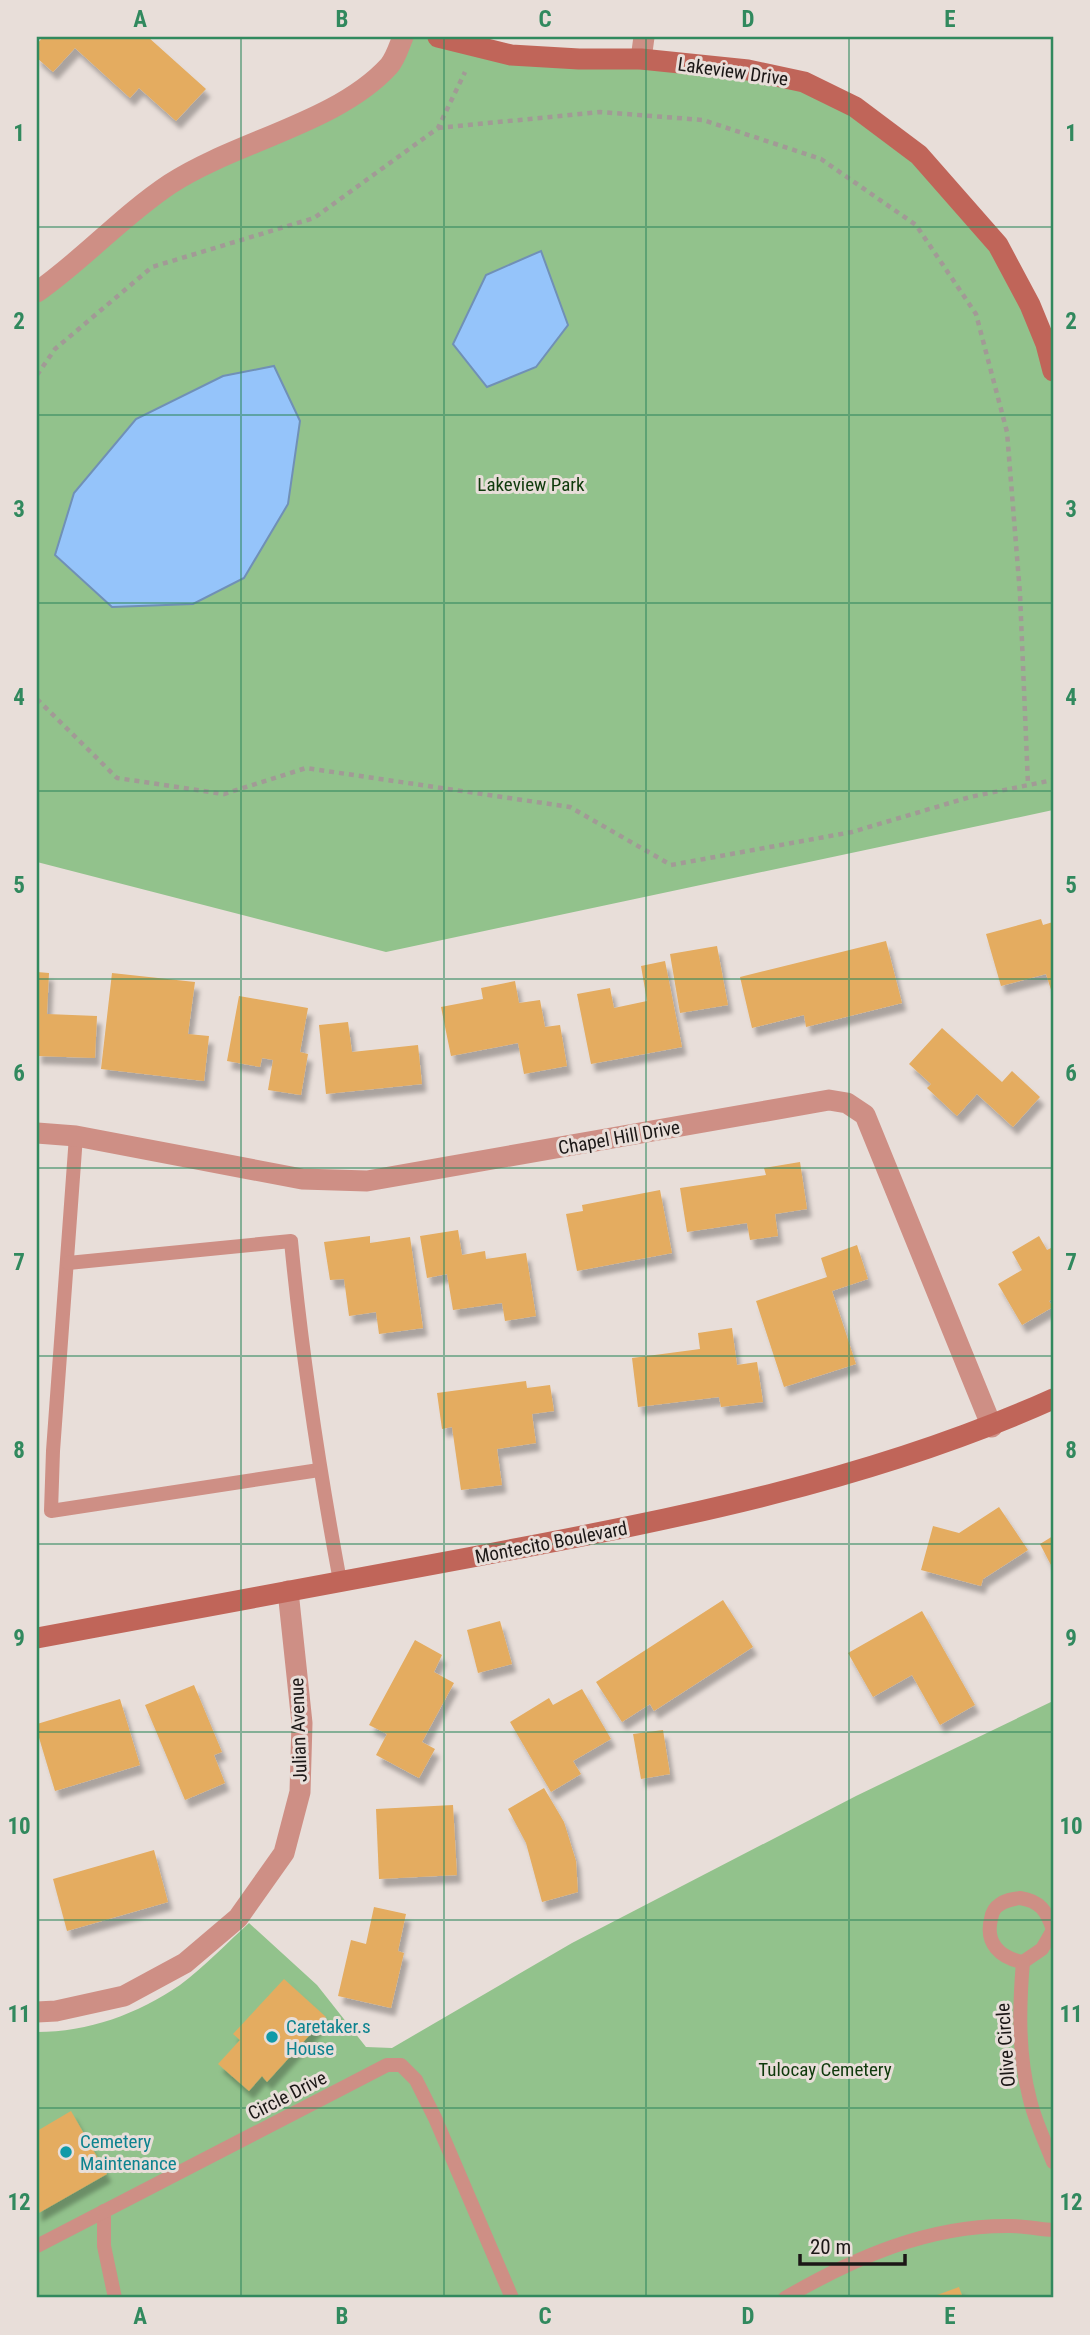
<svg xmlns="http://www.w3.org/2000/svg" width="1090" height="2335" font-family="'Roboto Condensed',sans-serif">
	<defs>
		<filter id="shadow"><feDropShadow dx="4.5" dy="8" stdDeviation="2" flood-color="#0004"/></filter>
	</defs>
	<rect width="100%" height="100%" fill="#e8ded9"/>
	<g fill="#92c28c">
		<polygon points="403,37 438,37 748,70 855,107 998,245 1053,371 1053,810 386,952 37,862 37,292 139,204 355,95"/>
		<path d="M1053 1701V2298H37V2032C88 2032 138 2014 180 1985 204 1967 227 1943 249 1923L317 1985 366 2047 392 2048 572 1943 856 1796Z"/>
	</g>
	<g fill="#95c4fa" stroke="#7090b6" stroke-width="2">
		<polygon points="541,251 568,325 536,367 487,387 453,344 486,275"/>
		<polygon points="274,366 300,421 288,504 244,578 193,604 112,607 55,555 74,493 136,419 223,376"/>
	</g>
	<g fill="#e4ac60" filter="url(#shadow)">
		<polygon points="43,37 148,37 206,89 176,121 139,88 130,98 75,48 53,72 37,58 37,44"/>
		<polygon points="1041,919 1043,925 1053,922 1053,996 1046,974 1001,986 986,934"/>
		<polygon points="886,941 902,1003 806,1027 804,1015 752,1028 740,977"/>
		<polygon points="717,946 728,1005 680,1013 670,954"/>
		<polygon points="665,961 682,1047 591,1064 577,994 610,988 614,1008 647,1001 641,966"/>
		<polygon points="37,972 49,973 47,1014 97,1016 95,1058 37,1056"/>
		<polygon points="112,973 195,982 188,1034 209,1036 204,1081 101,1069"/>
		<polygon points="515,981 519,1003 540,1000 545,1027 560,1025 567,1066 524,1074 518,1043 451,1056 441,1007 483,999 481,988"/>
		<polygon points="239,996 308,1008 300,1052 308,1054 301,1095 268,1090 273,1060 262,1058 260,1067 227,1061"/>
		<polygon points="348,1022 352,1052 418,1045 422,1084 326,1094 319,1025"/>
		<polygon points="942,1028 1002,1082 1012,1071 1040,1097 1013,1127 977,1094 957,1116 927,1088 931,1084 909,1064"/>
		<polygon points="800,1162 807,1209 775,1214 778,1236 750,1240 747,1223 687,1232 680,1188 766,1175 764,1168"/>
		<polygon points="660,1190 672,1253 577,1271 566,1214 583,1211 582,1205"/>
		<polygon points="458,1230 462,1255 485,1251 486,1259 526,1253 536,1316 505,1321 502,1303 453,1310 447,1274 427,1278 420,1236"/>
		<polygon points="370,1236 370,1243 410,1237 423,1328 379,1334 376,1312 349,1316 344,1279 330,1280 324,1242"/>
		<polygon points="1039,1236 1047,1250 1053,1247 1053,1299 1049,1301 1053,1307 1022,1325 998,1284 1022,1270 1012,1252"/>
		<polygon points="857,1245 868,1279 832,1291 856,1364 784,1387 756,1301 827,1277 821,1258"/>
		<polygon points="732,1328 737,1365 757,1362 763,1402 721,1407 719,1397 638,1407 632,1358 700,1349 698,1333"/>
		<polygon points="526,1381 527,1388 550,1385 554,1411 532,1414 536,1443 497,1449 502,1485 461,1490 452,1427 442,1429 437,1393"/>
		<polygon points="999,1507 1028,1550 983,1579 981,1586 921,1570 933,1526 959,1533"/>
		<polygon points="1053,1536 1053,1569 1040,1544"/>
		<polygon points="723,1600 753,1647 654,1711 650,1704 622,1722 596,1682"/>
		<polygon points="922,1611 975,1705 940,1725 912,1675 873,1697 848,1653"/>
		<polygon points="500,1621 512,1664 478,1673 467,1630"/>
		<polygon points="415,1640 442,1655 434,1672 454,1683 422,1742 435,1749 419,1778 376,1755 387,1734 369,1725"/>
		<polygon points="194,1685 222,1752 214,1755 225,1783 185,1800 145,1705"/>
		<polygon points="582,1689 611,1739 573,1761 581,1774 551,1792 510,1722 549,1698 553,1705"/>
		<polygon points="120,1699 140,1765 55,1791 37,1731 37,1724"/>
		<polygon points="663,1730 670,1774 641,1779 633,1734"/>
		<polygon points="544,1788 564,1822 576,1861 578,1892 542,1902 526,1843 508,1809"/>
		<polygon points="453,1805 457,1875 379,1879 376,1809"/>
		<polygon points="154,1850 168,1902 67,1931 53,1879"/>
		<polygon points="374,1907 406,1914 398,1951 404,1953 391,2008 338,1996 351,1940 366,1944"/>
		<polygon points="284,1979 326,2017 267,2082 262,2076 249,2091 218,2064 240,2040 233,2034"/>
		<polygon points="71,2111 107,2174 37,2214 37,2131"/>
		<polygon points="959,2287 963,2298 929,2298"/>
	</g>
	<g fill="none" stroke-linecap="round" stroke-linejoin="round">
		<g stroke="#a29a96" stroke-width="4.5" stroke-dasharray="5 5" stroke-linecap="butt">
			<polyline points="438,128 600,112 703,120 821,159 916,225 976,314 1007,432 1020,594 1028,785"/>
			<polyline points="37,375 55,349 152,267 314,218 438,128 465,72"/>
			<polyline points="37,699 117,778 224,794 306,768 570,807 671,865 852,832 970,797 1053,780"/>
		</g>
		<g stroke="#ce8f85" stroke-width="14">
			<polyline points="76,1136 53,1451 51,1511 319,1470"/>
			<path d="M68 1263 291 1241C302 1355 319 1468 340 1581"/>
			<path d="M1020 1898C1040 1901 1047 1911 1053 1930L1042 1949 1023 1962C1000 1958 985 1943 991 1919 992 1913 994 1908 999 1905 1005 1900 1013 1899 1020 1898Z"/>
			<path d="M1023 1962C1019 2008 1018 2055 1030 2100 1035 2121 1045 2141 1053 2162"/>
			<polyline points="104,2211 104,2246 115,2298"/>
			<polyline points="37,2246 387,2065 401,2065 416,2080 435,2118 512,2298"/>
			<path d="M785 2298C854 2258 928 2225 1010 2226 1024 2226 1039 2229 1053 2230"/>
		</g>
		<g stroke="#ce8f85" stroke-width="21">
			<polyline points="641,59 644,37"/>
			<path d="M37 292C84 259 122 216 170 184 236 141 337 123 389 66 396 58 399 46 403 37"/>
			<polyline points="37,1133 76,1136 302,1179 367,1181 829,1100 847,1103 865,1115 992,1427"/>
			<polyline points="37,2012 56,2011 124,1996 185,1963 238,1918 284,1853 300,1792 302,1723 288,1591"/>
		</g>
		<g stroke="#c06559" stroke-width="21">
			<polyline points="438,37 511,55 579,59 641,59 748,70 804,82 855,107 919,155 998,245 1030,305 1046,344 1053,371"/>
			<path d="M37 1638C184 1611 331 1583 478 1556 674 1519 871 1481 1053 1399"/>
		</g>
	</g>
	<path fill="none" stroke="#31895e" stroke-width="2" stroke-opacity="0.55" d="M241 37V2298M444 37V2298M646 37V2298M849 37V2298M37 227H1053M37 415H1053M37 603H1053M37 791H1053M37 979H1053M37 1168H1053M37 1356H1053M37 1544H1053M37 1732H1053M37 1920H1053M37 2108H1053"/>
	<g fill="#0f9aa8" stroke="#e8ded9" stroke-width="2.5">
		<circle cx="272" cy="2037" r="7"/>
		<circle cx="66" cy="2152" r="7"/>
	</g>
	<g text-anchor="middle" stroke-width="6" stroke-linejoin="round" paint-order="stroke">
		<g font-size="19" fill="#1b1716" stroke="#e8ded9">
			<text transform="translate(733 71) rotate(8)" y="7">Lakeview Drive</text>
			<text transform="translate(619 1137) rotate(-10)" y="7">Chapel Hill Drive</text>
			<text transform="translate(551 1542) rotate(-11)" y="7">Montecito Boulevard</text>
			<text transform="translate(298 1730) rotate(-92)" y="7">Julian Avenue</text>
			<text transform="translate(1005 2045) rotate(-94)" y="7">Olive Circle</text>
			<text transform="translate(287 2095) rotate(-27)" y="7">Circle Drive</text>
		</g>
		<g font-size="19" fill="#0f3a0c" stroke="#e8ded9">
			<text x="531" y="491">Lakeview Park</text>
			<text x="825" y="2076">Tulocay Cemetery</text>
		</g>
		<g font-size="19" fill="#0d838f" stroke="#e8ded9" text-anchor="start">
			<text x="286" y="2033">Caretaker.s<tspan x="286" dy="22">House</tspan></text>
			<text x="80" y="2148">Cemetery<tspan x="80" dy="22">Maintenance</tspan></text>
		</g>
	</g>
	<rect width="1090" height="2335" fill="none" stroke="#e8ded9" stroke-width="77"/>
	<path d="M800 2254v10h105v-10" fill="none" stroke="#1b1716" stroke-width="3.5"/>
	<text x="810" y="2254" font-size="21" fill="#1b1716" stroke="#e8ded9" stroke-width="5" paint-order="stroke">20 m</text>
	<rect x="38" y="38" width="1014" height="2258" fill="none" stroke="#31895e" stroke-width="2.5"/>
	<g font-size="23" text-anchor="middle" font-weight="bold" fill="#31895e">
		<text x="140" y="27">A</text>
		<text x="342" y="27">B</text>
		<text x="545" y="27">C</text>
		<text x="748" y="27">D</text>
		<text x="950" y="27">E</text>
		<text x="19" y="141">1</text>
		<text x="1071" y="141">1</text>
		<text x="19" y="329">2</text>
		<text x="1071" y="329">2</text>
		<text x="19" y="517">3</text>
		<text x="1071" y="517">3</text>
		<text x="19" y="705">4</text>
		<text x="1071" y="705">4</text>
		<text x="19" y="893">5</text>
		<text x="1071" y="893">5</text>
		<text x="19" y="1081">6</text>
		<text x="1071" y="1081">6</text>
		<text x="19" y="1270">7</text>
		<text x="1071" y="1270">7</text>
		<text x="19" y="1458">8</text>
		<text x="1071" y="1458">8</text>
		<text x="19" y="1646">9</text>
		<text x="1071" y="1646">9</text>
		<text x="19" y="1834">10</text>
		<text x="1071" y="1834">10</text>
		<text x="19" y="2022">11</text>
		<text x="1071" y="2022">11</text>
		<text x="19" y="2210">12</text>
		<text x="1071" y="2210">12</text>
		<text x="140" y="2324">A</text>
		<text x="342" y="2324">B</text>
		<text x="545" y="2324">C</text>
		<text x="748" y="2324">D</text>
		<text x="950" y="2324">E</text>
	</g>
</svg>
